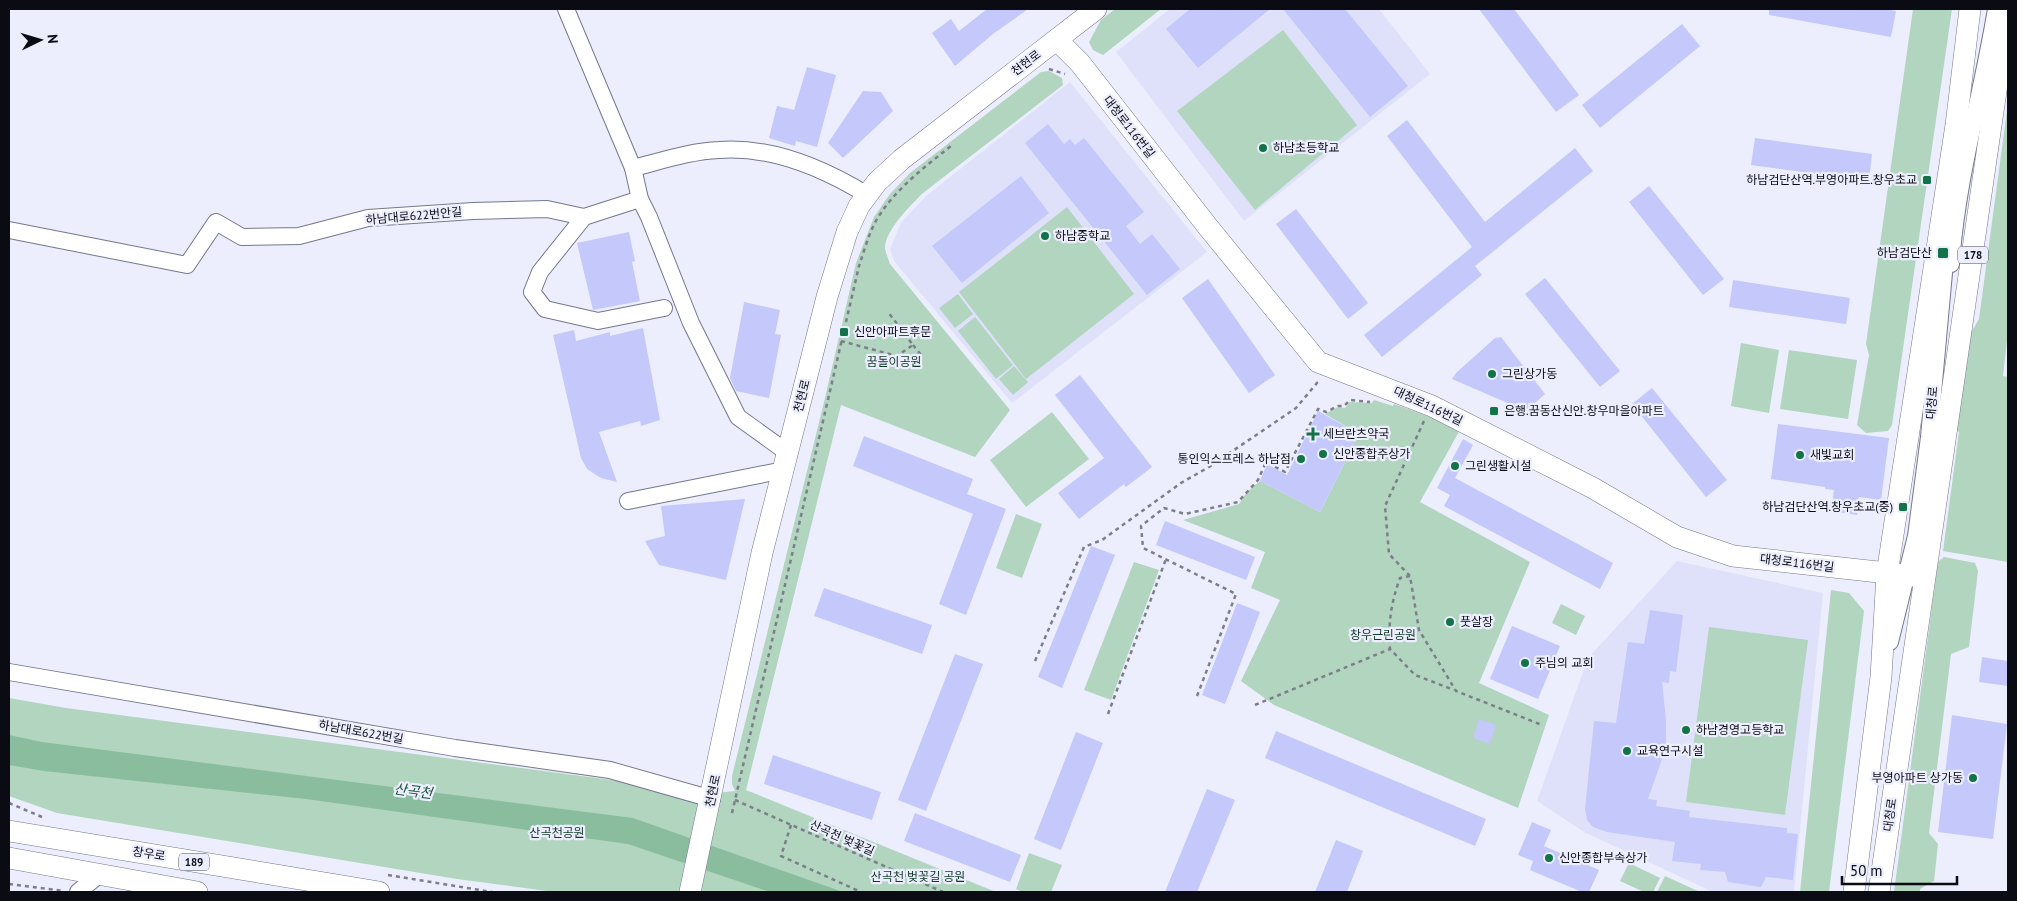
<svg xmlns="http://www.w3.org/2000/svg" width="2017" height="901" font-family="'PT Sans','Noto Sans KR',sans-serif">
	<rect width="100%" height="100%" fill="#eceefd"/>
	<g fill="#dfe1fb">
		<polygon points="1170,9 1379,9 1430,74 1244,221 1116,52"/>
		<polygon points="1070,82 1207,252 1012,403 894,261 890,249 901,223 926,196"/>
		<polygon points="1677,561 1823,593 1794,892 1713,892 1584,832 1537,801 1588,658"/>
	</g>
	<g fill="#b1d5be">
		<polygon points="1115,9 1161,9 1103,55 1093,50 1089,42 1101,20"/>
		<polygon points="1913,9 1952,9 1892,425 1888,431 1866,433 1857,425 1869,355 1866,344"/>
		<polygon points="1283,30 1357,125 1255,210 1177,111"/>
		<path d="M1049 71 1062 78 1063 85 923 193C911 205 884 231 885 249 886 253 888 259 890 264L1010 410 975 457 841 405 746 790 996 892H554L457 879 57 813 9 796V698L66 708 657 786 687 796 735 791 732 784V776L825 398 856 263 874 217 890 194 910 173 1041 72Z"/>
		<polygon points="2008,103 2008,331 2003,376 2008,377 2008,562 1943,551 1959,432 1955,429 1968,338 1979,319"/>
		<polygon points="1067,207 1134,294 1026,379 959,292"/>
		<polygon points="958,294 973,314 955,328 939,308"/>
		<polygon points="975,317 1013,365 996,379 958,331"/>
		<polygon points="1741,343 1779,350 1769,413 1731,406"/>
		<polygon points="1789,350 1857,360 1848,419 1780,409"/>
		<polygon points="1014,366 1028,382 1013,395 999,379"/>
		<polygon points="1374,400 1393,406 1394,404 1461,428 1420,502 1530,562 1479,683 1549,715 1518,808 1274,705 1241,681 1280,600 1251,588 1265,552 1183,520 1239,504 1247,492 1260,481 1320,512 1359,434 1325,414 1338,407 1345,408 1350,402 1372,403"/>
		<polygon points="1052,412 1089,459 1026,507 990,460"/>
		<polygon points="1016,514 1042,524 1022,578 996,568"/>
		<polygon points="1944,557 1975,563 1978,571 1969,647 1951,654 1929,833 1938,844 1934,881 1920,889 1920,892 1894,892 1938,562"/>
		<polygon points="1134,562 1159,570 1111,700 1084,690"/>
		<polygon points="1831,590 1849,593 1864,611 1829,892 1800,892"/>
		<polygon points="1561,604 1585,616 1576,635 1552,623"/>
		<polygon points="1709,627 1808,640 1785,815 1686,802"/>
		<polygon points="1029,853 1062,865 1051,892 1023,892 1016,889"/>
		<polygon points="1629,863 1660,878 1653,892 1644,892 1620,881"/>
		<polygon points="1665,876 1700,892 1657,892"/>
	</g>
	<polygon fill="#8abd9e" points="9,735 42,742 633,818 843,892 770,892 628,844 306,799 44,771 9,765"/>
	<g fill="#c4c8fa">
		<polygon points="987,9 1028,9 993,34 955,66 932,33 951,19 959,31"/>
		<polygon points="1190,9 1270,9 1198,68 1166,29"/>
		<polygon points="1283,9 1345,9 1408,86 1370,117"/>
		<polygon points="1479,9 1514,9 1579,95 1556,112"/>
		<polygon points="1769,9 1886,9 1896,11 1891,37 1769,15"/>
		<polygon points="1682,24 1700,46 1600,128 1582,105"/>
		<polygon points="807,67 836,75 817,147 796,141 795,146 769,138 777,106 794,110"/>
		<polygon points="863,91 881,92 893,111 843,158 828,143"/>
		<polygon points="1407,120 1485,222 1575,148 1593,171 1475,266 1482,275 1382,357 1364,335 1472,247 1387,136"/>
		<polygon points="1048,124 1064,144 1070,139 1075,145 1084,138 1144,212 1126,226 1140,244 1152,234 1180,269 1147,295 1025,143"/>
		<polygon points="1755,138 1872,154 1869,181 1751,165"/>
		<polygon points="1021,176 1049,213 962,283 932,246"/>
		<polygon points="1649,186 1724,279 1703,295 1629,202"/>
		<polygon points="1296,209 1368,303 1348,319 1276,224"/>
		<polygon points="629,232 635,261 632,262 640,301 593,310 577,243"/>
		<polygon points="1545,278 1620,371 1600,387 1525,294"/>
		<polygon points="1208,279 1275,375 1249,393 1182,298"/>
		<polygon points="1733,280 1850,298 1846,324 1729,307"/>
		<polygon points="744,302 780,310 775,334 781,335 769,398 736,391 730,378"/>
		<polygon points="643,328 660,420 641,426 640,421 599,432 617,482 601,478 587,469 581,458 553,335 574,330 576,341 610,332 610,336"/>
		<polygon points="1501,337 1545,394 1526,411 1452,379 1456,373 1495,338"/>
		<polygon points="1080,375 1152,467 1126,487 1124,484 1079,519 1058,493 1104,458 1055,395"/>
		<polygon points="1652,388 1727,480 1706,497 1632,404"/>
		<polygon points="1318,411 1359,434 1320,512 1260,481 1267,464 1287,475"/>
		<polygon points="1778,424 1889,438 1881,500 1859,497 1857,515 1831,511 1834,490 1825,489 1825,487 1771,479"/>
		<polygon points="864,436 973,479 967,494 1006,509 966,615 939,604 973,514 853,466"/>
		<polygon points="1463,439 1473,445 1455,478 1613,563 1600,589 1444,506 1450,495 1437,488"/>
		<polygon points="745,499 726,580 659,565 645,541 665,536 661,506"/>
		<polygon points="1165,521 1255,557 1246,580 1156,545"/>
		<polygon points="1091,546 1115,555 1062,688 1038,677"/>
		<polygon points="824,588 932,625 922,654 814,616"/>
		<polygon points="1237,603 1260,612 1225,704 1202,695"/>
		<polygon points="1650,610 1683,615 1676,672 1670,671 1669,683 1662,682 1666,720 1666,741 1661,762 1648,799 1657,800 1656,806 1690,811 1689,817 1787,828 1787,833 1798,834 1793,880 1766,877 1761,887 1728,882 1725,872 1700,870 1701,864 1672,861 1675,842 1607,832 1593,827 1587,820 1585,809 1594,721 1616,723 1628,642 1644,644"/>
		<polygon points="1512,626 1560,646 1538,699 1490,679"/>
		<polygon points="955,654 983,664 926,811 898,800"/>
		<polygon points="1982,657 2008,661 2008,686 1979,682"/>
		<polygon points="1952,715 2007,724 1993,839 1938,832"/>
		<polygon points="1479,719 1496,725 1490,744 1473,738"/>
		<polygon points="1276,731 1486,819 1475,846 1265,758"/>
		<polygon points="1076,732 1103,743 1061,850 1034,839"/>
		<polygon points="773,755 881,792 872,820 764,784"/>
		<polygon points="1207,789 1235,800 1197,892 1165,892"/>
		<polygon points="915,813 1021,855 1010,882 904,841"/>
		<polygon points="1532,822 1551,830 1544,846 1599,870 1589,892 1582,892 1530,870 1533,861 1518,855"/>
		<polygon points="1336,840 1363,851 1347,892 1315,892"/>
	</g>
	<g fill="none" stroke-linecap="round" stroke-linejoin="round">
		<g stroke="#75778d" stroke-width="18">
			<g id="minor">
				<polyline points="566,9 633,168"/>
				<polyline points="584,217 540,272 532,292 545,309 598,321 664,308"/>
				<polyline points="9,230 187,265 216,222 242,237 299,236 368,218 473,211 547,209 584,217 640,199"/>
				<path d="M1951 264C1957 178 1982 94 1996 9"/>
				<path d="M788 453 738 417 691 323 649 217 640 199 633 168C661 161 691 151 719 150 772 146 823 168 867 195"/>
				<polyline points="628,501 784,470"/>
				<polyline points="1890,642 1916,536 1929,437 1946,251"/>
				<polyline points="9,672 455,748 610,770 712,799"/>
				<polyline points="78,892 100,874"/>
			</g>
		</g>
		<g stroke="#75778d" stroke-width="22">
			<g id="major">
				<polyline points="1057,40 1080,63 1208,227 1318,362 1432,406 1593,488 1677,537 1733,556 1924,577"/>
				<polyline points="9,831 379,892"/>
				<polyline points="9,858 197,892"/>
				<polyline points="690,892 762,553 827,297 847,232 859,206 877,182 902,159 1096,9"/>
				<polyline points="1854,892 1881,677 1887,574 1956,125 1970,9"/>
				<polyline points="1879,892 2008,9"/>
			</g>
		</g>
		<g stroke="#7d7e8a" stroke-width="2.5" stroke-dasharray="4 4" stroke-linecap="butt">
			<polyline points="1049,69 1065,74"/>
			<polyline points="841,341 897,356 913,345 888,312"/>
			<polyline points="913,345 921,355"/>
			<polyline points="1424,421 1385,506 1389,554 1410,576 1419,630 1456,691 1542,725"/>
			<path d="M1410 576 1400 578C1391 603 1388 623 1390 649L1415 675 1454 690"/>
			<polyline points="1035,661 1084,547 1102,540 1181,483 1209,467 1296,408 1317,383 1315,381"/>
			<polyline points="1197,696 1236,594 1143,548 1141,526 1164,508 1185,514 1238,502 1258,480 1266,462 1285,472 1318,409 1326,412 1338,406 1344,406 1350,400 1370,402"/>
			<polyline points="1255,705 1390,649"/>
			<polyline points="1108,714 1166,559"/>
			<polyline points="735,800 943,892"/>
			<polyline points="9,803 42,817"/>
			<path d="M732 813 859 266C864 251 869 233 877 219 896 188 925 167 952 145"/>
			<polyline points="791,825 781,856 861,892"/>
			<polyline points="388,875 492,892"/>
			<polyline points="9,884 64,891"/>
		</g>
		<use href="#minor" stroke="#fff" stroke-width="16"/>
		<use href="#major" stroke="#fff" stroke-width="21"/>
	</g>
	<g fill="#127248" stroke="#eceefd" stroke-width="2">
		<circle cx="1263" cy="148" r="5"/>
		<rect x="1922" y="175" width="10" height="10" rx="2.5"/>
		<circle cx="1045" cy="236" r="5"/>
		<rect x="1937" y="247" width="12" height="12" rx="2.5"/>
		<rect x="839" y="327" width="10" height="10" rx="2.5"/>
		<circle cx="1492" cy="374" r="5"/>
		<rect x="1489" y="406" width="10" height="10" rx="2.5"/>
		<path d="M1310.5 426.5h5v5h5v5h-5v5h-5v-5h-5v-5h5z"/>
		<circle cx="1323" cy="454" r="5"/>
		<circle cx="1800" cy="455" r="5"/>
		<circle cx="1301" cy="459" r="5"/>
		<circle cx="1455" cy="466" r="5"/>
		<rect x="1898" y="502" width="10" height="10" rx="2.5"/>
		<circle cx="1450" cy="622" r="5"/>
		<circle cx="1525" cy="663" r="5"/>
		<circle cx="1686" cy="730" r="5"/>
		<circle cx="1627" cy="751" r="5"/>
		<circle cx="1973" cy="778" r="5"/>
		<circle cx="1549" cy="858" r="5"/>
	</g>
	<g text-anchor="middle" stroke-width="4.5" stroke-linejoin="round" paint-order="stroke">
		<g fill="#eceefd" stroke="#4e4f59" stroke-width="1">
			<rect x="1958" y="246.5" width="30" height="17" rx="4"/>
			<rect x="179" y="853.5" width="30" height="17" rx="4"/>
		</g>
		<g font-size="11" font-weight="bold" fill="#0a0b13">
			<text x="1973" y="259">178</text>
			<text x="194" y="866">189</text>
		</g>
		<g font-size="12" fill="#0a0b13" stroke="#eceefd">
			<text transform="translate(1026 63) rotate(-37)" y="4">천현로</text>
			<text transform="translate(1129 127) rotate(52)" y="4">대청로116번길</text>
			<text transform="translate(414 216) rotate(-5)" y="4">하남대로622번안길</text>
			<text transform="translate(802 396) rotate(-76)" y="4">천현로</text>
			<text transform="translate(1932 403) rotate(-85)" y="4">대청로</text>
			<text transform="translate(1428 406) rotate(25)" y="4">대청로116번길</text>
			<text transform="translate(1797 563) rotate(7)" y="4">대청로116번길</text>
			<text transform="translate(361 732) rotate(10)" y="4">하남대로622번길</text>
			<text transform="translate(713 791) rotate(-78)" y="4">천현로</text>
			<text transform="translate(1890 815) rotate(-82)" y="4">대청로</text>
			<text transform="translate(842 838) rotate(24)" y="4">산곡천 벚꽃길</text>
			<text transform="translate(149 854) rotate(9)" y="4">창우로</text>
		</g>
		<g font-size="12" fill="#0a0b13" stroke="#eceefd" text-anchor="start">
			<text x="1273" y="152">하남초등학교</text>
			<text x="1917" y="184" text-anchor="end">하남검단산역.부영아파트.창우초교</text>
			<text x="1055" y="240">하남중학교</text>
			<text x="1932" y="257" text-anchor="end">하남검단산</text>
			<text x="854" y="336">신안아파트후문</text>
			<text x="1502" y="378">그린상가동</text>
			<text x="1504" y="415">은행.꿈동산신안.창우마을아파트</text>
			<text x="1323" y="438">세브란츠약국</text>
			<text x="1333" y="458">신안종합주상가</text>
			<text x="1810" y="459">새빛교회</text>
			<text x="1291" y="463" text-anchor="end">통인익스프레스 하남점</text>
			<text x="1465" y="470">그린생활시설</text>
			<text x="1893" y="511" text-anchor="end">하남검단산역.창우초교(중)</text>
			<text x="1460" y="626">풋살장</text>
			<text x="1535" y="667">주님의 교회</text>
			<text x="1696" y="734">하남경영고등학교</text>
			<text x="1637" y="755">교육연구시설</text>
			<text x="1963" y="782" text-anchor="end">부영아파트 상가동</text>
			<text x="1559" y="862">신안종합부속상가</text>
		</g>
		<g font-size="12" fill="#113a25" stroke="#eceefd">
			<text x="894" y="366">꿈돌이공원</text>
			<text x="1383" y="639">창우근린공원</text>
			<text x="557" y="837">산곡천공원</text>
			<text x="918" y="881">산곡천 벚꽃길 공원</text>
		</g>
		<g font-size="14" font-style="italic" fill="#175436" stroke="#eceefd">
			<text transform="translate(413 791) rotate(7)" y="5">산곡천</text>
		</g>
	</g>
	<rect width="2017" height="901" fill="none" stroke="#0a0b13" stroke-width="20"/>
	<g transform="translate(40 40) rotate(85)" stroke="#eceefd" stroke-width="4" paint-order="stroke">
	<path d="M0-4L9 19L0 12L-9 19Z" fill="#0a0b13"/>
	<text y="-8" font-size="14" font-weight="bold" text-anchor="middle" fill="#0a0b13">N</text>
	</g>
	<path d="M1842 876v8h115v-8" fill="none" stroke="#0a0b13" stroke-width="2.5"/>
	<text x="1850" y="876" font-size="15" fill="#0a0b13" stroke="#eceefd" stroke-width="4" paint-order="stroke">50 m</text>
</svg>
